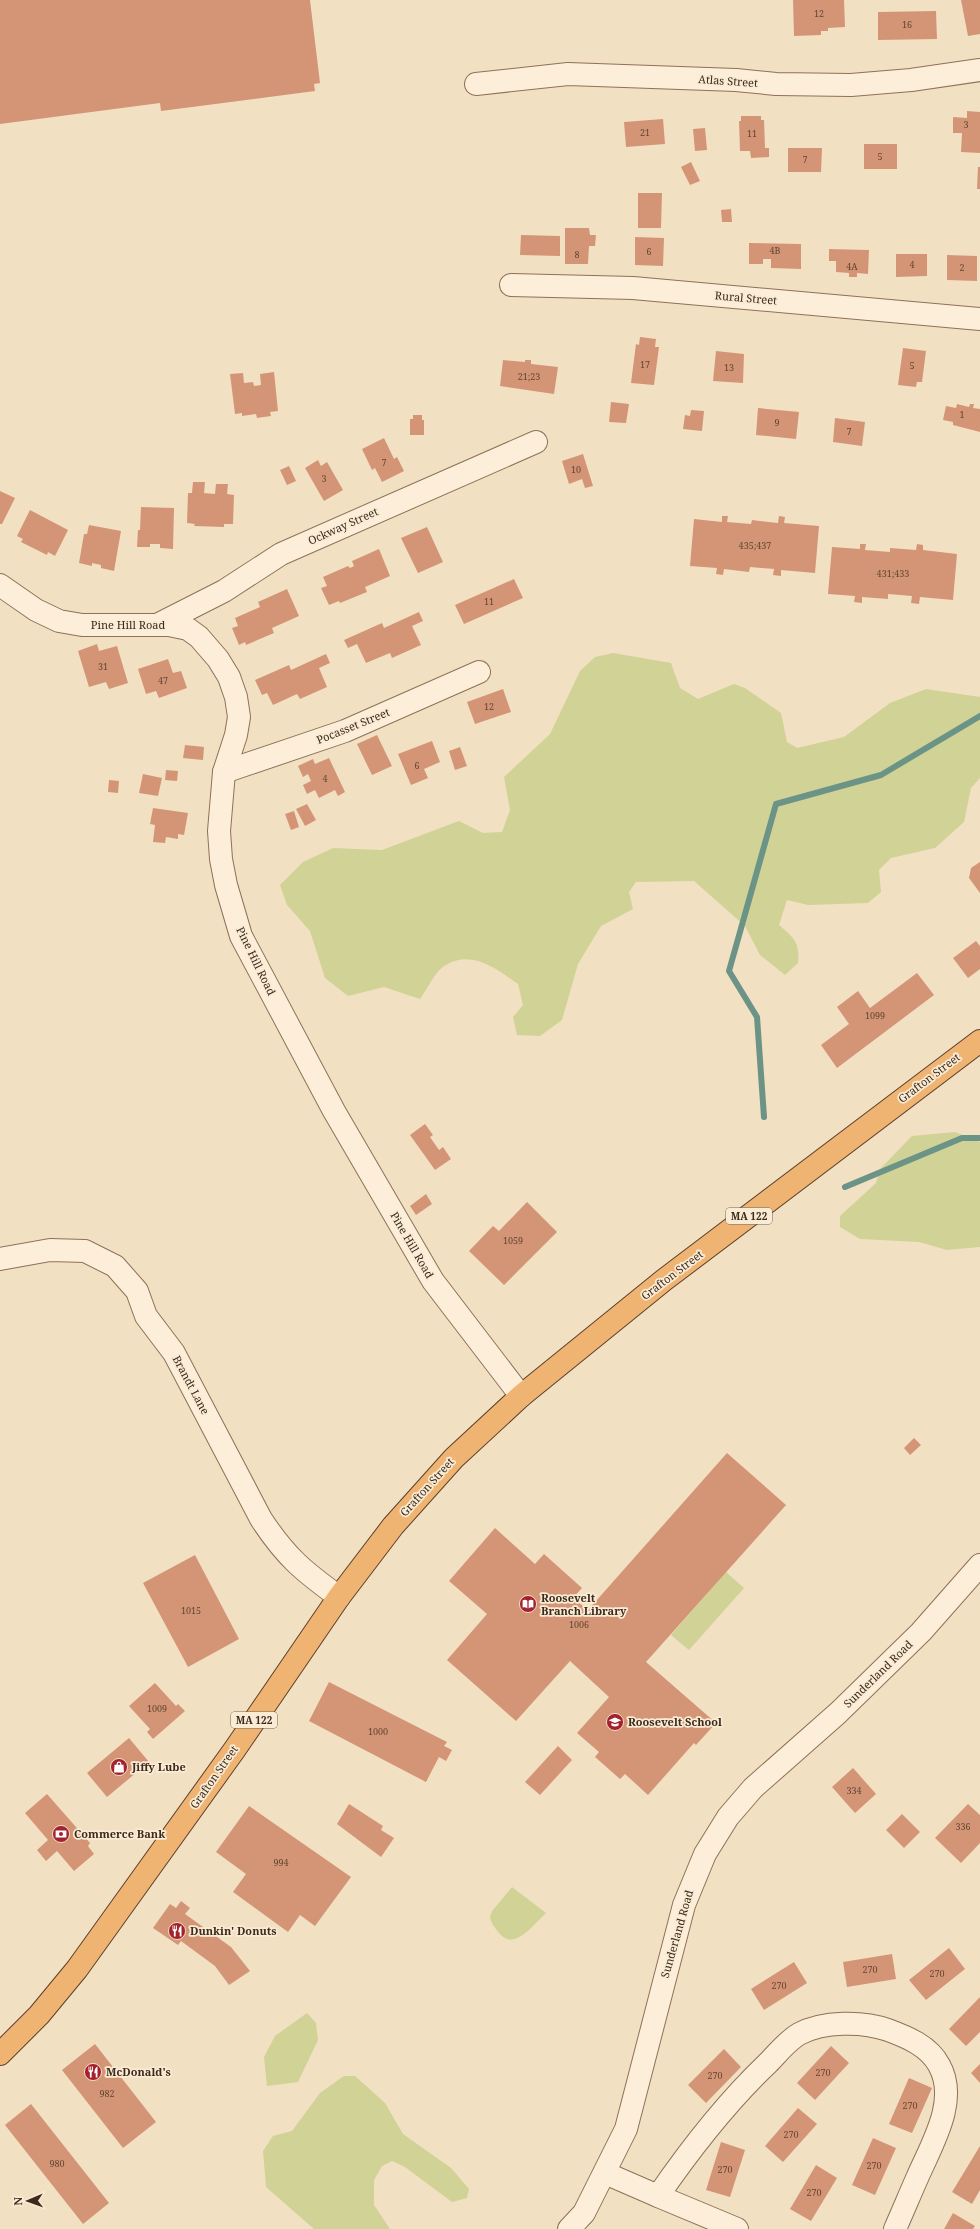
<svg xmlns="http://www.w3.org/2000/svg" width="980" height="2229" font-family="'Noto Serif',serif">
	<rect width="100%" height="100%" fill="#f2e0c3"/>
	<g fill="#d0d296">
		<path d="M613 653 671 663 680 688 698 699 734 684 745 688 781 713 787 742 797 748 844 737 890 703 926 689 980 697V778L971 788 964 822 935 848 891 858 879 870 881 892 868 903 808 905 787 900 779 925C794 938 800 942 798 963L785 975 760 955 745 926 694 881 636 882 629 892 633 909 601 926 578 964 562 1020 540 1036 517 1035 513 1017 523 1005 518 984C495 968 470 948 443 967 434 973 427 990 420 999L384 987 348 996 325 978 310 931 287 905 280 885 303 862 333 848 382 850 459 821 483 833 502 832 510 810 504 777 550 734 580 671 595 657Z"/>
		<polygon points="955,1132 980,1142 980,1247 947,1250 919,1242 860,1239 840,1227 840,1216 876,1183 881,1168 912,1136"/>
		<polygon points="726,1572 744,1588 689,1650 671,1635"/>
		<path d="M512 1887 546 1913C534 1924 514 1952 499 1933 495 1928 491 1923 490 1917L492 1911Z"/>
		<polygon points="307,2013 316,2023 318,2040 298,2082 267,2086 264,2057 275,2036"/>
		<polygon points="344,2076 355,2076 385,2103 403,2134 451,2168 469,2189 467,2198 452,2202 405,2167 392,2161 382,2166 374,2180 374,2205 390,2229 314,2229 266,2187 263,2151 273,2136 292,2131 320,2093"/>
	</g>
	<g fill="none" stroke-linecap="round" stroke-linejoin="round">
		<g stroke="#6b9487" stroke-width="6">
			<polyline points="764,1117 757,1017 729,971 776,804 881,775 980,716"/>
			<polyline points="845,1187 962,1138 980,1138"/>
		</g>
	</g>
	<g fill="#d49576">
		<polygon points="0,0 310,0 320,83 314,84 315,91 161,111 160,103 0,124"/>
		<polygon points="793,0 844,0 845,27 828,28 828,31 821,31 821,35 794,36"/>
		<polygon points="961,0 980,0 980,34 968,36"/>
		<polygon points="936,11 937,39 878,40 878,12"/>
		<polygon points="967,111 980,112 980,153 961,152 962,133 953,133 953,117 967,118"/>
		<polygon points="741,116 761,116 761,120 764,120 765,148 769,148 769,157 751,158 750,151 740,151 739,121 741,121"/>
		<polygon points="663,119 665,144 626,147 624,122"/>
		<polygon points="705,128 707,150 695,151 693,129"/>
		<rect x="864" y="144" width="33" height="25"/>
		<polygon points="788,148 822,148 821,172 788,172"/>
		<polygon points="691,162 700,181 690,185 681,167"/>
		<polygon points="978,167 980,167 980,189 977,189"/>
		<polygon points="638,193 662,193 661,228 638,228"/>
		<polygon points="731,209 732,222 722,222 721,210"/>
		<polygon points="565,228 589,228 590,235 596,235 595,246 589,246 588,264 565,264"/>
		<polygon points="521,235 560,236 560,256 520,255"/>
		<polygon points="635,237 664,238 663,266 635,265"/>
		<polygon points="749,243 801,244 801,269 771,268 771,259 763,259 763,264 749,264"/>
		<polygon points="829,249 869,250 868,274 857,273 857,277 849,277 849,273 836,272 836,261 829,261"/>
		<polygon points="896,254 927,254 927,276 896,277"/>
		<polygon points="947,255 977,256 977,281 947,280"/>
		<polygon points="640,337 656,339 655,347 659,347 654,385 631,383 636,344 639,345"/>
		<polygon points="903,348 926,351 922,382 917,382 916,387 898,385"/>
		<polygon points="716,351 744,354 743,383 713,381"/>
		<polygon points="503,360 525,362 525,360 531,360 531,364 558,367 554,394 500,386"/>
		<polygon points="274,372 278,411 270,412 271,416 257,418 256,414 242,416 242,413 235,414 230,374 243,373 244,383 253,382 254,386 261,385 260,374"/>
		<polygon points="611,402 629,404 626,423 609,422"/>
		<polygon points="957,404 969,407 970,404 974,404 973,408 980,409 980,432 953,425 953,422 943,420 946,406 956,408"/>
		<polygon points="758,408 799,412 796,439 756,435"/>
		<polygon points="691,410 704,411 702,431 683,429 685,415 690,416"/>
		<polygon points="413,415 422,415 422,420 424,420 424,435 410,435 410,419 413,419"/>
		<polygon points="835,418 865,422 862,446 833,442"/>
		<polygon points="384,438 394,459 397,457 404,471 382,482 375,468 372,470 362,449"/>
		<polygon points="583,454 593,486 585,488 582,479 569,484 562,461"/>
		<polygon points="318,460 321,466 327,462 343,490 324,501 305,468"/>
		<polygon points="289,466 296,481 287,485 280,470"/>
		<polygon points="193,482 205,482 204,493 215,494 216,484 228,484 227,494 234,495 233,524 224,524 224,527 194,526 195,524 187,523 188,493 192,493"/>
		<polygon points="0,491 15,498 2,524 0,524"/>
		<polygon points="141,507 174,508 173,549 160,548 160,544 150,544 150,547 137,547 138,530 140,530"/>
		<polygon points="30,510 68,530 55,556 48,552 47,555 21,542 23,539 17,536"/>
		<polygon points="722,516 728,516 727,522 751,524 752,520 778,523 779,516 785,517 784,523 819,526 815,573 781,570 781,576 773,575 774,569 750,567 749,572 724,569 723,575 716,574 717,568 690,566 694,519 722,522"/>
		<polygon points="89,525 121,531 114,571 101,568 101,565 92,563 92,566 79,563 84,534 87,534"/>
		<polygon points="427,527 443,562 418,573 401,538"/>
		<polygon points="860,544 866,544 865,550 890,552 890,548 916,550 917,544 923,545 923,550 957,554 953,600 920,597 919,604 911,603 912,596 888,594 888,599 862,597 862,603 854,602 855,596 828,594 832,547 860,549"/>
		<polygon points="379,549 390,576 365,587 367,592 340,603 339,601 329,605 321,588 327,586 323,577 348,566 350,568 354,566 352,561"/>
		<polygon points="514,579 523,598 464,624 455,605"/>
		<polygon points="287,589 299,616 272,628 274,633 246,645 245,642 239,645 232,628 238,626 235,618 260,607 258,602"/>
		<polygon points="419,612 423,621 412,626 421,645 392,658 390,653 366,663 357,644 348,648 344,640 382,623 384,628"/>
		<polygon points="97,644 99,651 117,646 128,683 109,689 106,682 89,687 78,651"/>
		<polygon points="326,654 330,663 319,668 327,687 300,699 297,694 273,705 267,693 262,695 255,680 289,665 291,670"/>
		<polygon points="168,659 173,673 181,671 187,688 159,698 156,691 146,694 138,669"/>
		<polygon points="503,689 511,712 475,724 467,702"/>
		<polygon points="377,735 392,766 372,775 357,744"/>
		<polygon points="432,741 440,762 424,769 428,778 411,785 398,754"/>
		<polygon points="185,745 204,747 203,760 183,758"/>
		<polygon points="460,747 467,766 455,770 449,751"/>
		<polygon points="329,758 345,792 338,796 335,790 319,798 315,790 307,794 303,785 311,781 308,774 303,777 298,766 313,759 315,764"/>
		<polygon points="166,770 178,771 177,781 165,780"/>
		<polygon points="143,774 162,778 158,796 139,793"/>
		<polygon points="109,780 119,781 118,793 108,792"/>
		<polygon points="307,804 316,820 305,826 296,809"/>
		<polygon points="153,808 188,813 184,835 178,834 178,839 166,837 165,843 153,842 155,825 150,824"/>
		<polygon points="294,811 299,827 291,830 285,814"/>
		<polygon points="980,862 980,893 969,878 971,868"/>
		<polygon points="976,941 980,946 980,969 968,978 953,958"/>
		<polygon points="917,973 934,995 837,1068 821,1045 849,1024 837,1007 858,991 870,1008"/>
		<polygon points="425,1124 433,1135 430,1137 439,1150 443,1147 451,1159 435,1170 410,1135"/>
		<polygon points="426,1194 432,1204 416,1215 410,1206"/>
		<polygon points="527,1202 557,1232 504,1285 469,1251 493,1226 499,1231"/>
		<polygon points="914,1438 921,1445 910,1455 904,1448"/>
		<polygon points="727,1453 786,1505 646,1662 716,1723 696,1745 694,1743 648,1795 625,1774 620,1779 595,1757 599,1752 577,1733 609,1697 570,1661 516,1721 447,1660 487,1614 449,1581 495,1528 535,1564 544,1554 582,1588 573,1598 588,1610"/>
		<polygon points="195,1555 239,1639 188,1667 143,1583"/>
		<polygon points="329,1682 447,1742 444,1746 452,1750 446,1761 439,1757 426,1782 309,1721"/>
		<polygon points="155,1683 176,1706 178,1704 185,1711 153,1739 147,1732 150,1729 129,1706"/>
		<polygon points="129,1738 149,1762 107,1797 87,1773"/>
		<polygon points="558,1746 572,1760 540,1795 525,1782"/>
		<polygon points="853,1768 876,1794 855,1813 832,1787"/>
		<polygon points="47,1794 90,1843 88,1846 94,1854 74,1871 57,1851 46,1861 37,1850 48,1840 25,1813"/>
		<polygon points="349,1804 383,1826 381,1830 394,1838 381,1857 337,1824"/>
		<polygon points="968,1804 980,1815 980,1843 961,1863 935,1838"/>
		<polygon points="249,1806 351,1877 315,1926 300,1915 288,1932 233,1892 246,1874 216,1852"/>
		<polygon points="902,1814 920,1832 904,1848 886,1830"/>
		<polygon points="181,1901 190,1908 185,1914 231,1947 250,1971 229,1985 215,1966 181,1941 178,1945 153,1928 170,1904 176,1908"/>
		<polygon points="949,1948 965,1969 926,2000 909,1980"/>
		<polygon points="892,1954 896,1979 847,1987 843,1962"/>
		<polygon points="794,1962 807,1983 764,2010 751,1989"/>
		<polygon points="980,1997 980,2032 966,2046 949,2029"/>
		<polygon points="95,2044 156,2122 123,2148 62,2070"/>
		<polygon points="831,2046 849,2063 815,2100 797,2083"/>
		<polygon points="724,2049 741,2067 706,2103 688,2085"/>
		<polygon points="980,2064 980,2083 971,2073"/>
		<polygon points="909,2078 932,2088 912,2133 889,2124"/>
		<polygon points="31,2104 109,2203 83,2224 5,2125"/>
		<polygon points="798,2108 817,2124 783,2162 765,2146"/>
		<polygon points="873,2138 896,2148 875,2195 852,2185"/>
		<polygon points="721,2142 745,2150 730,2197 706,2190"/>
		<polygon points="980,2146 980,2190 972,2204 952,2192"/>
		<polygon points="816,2165 837,2178 811,2221 790,2209"/>
		<polygon points="953,2213 975,2226 973,2229 944,2229"/>
	</g>
	<g fill="none" stroke-linecap="round" stroke-linejoin="round">
		<g stroke="#8f7058" stroke-width="24">
			<g id="minor">
				<polyline points="476,84 568,74 736,80 776,84 851,85 911,80 980,70"/>
				<polyline points="511,285 633,288 980,319"/>
				<polyline points="0,585 36,610 59,621 82,625 169,625 188,629 199,637 218,659 229,677 236,697 239,717 236,735 224,772 219,831 221,859 226,885 241,936 334,1111 433,1281 521,1396"/>
				<polyline points="157,625 224,591 281,554 536,442"/>
				<polyline points="224,772 345,731 479,672"/>
				<path d="M0 1259 50 1250 85 1251 115 1266 137 1291 146 1316 174 1353 261 1519C286 1557 303 1571 339 1597"/>
				<polyline points="605,2173 658,2196"/>
				<path d="M737 2229 658 2196C691 2148 726 2103 768 2063 777 2054 787 2041 799 2034 823 2021 863 2021 888 2030 907 2037 929 2046 939 2065 959 2100 932 2144 918 2176 910 2194 903 2211 895 2229"/>
			</g>
		</g>
		<g stroke="#8f7058" stroke-width="24">
			<polyline id="tertiary" points="569,2229 584,2213 626,2129 684,1905 705,1854 728,1817 753,1788 838,1713 921,1632 980,1565"/>
		</g>
		<g stroke="#5c3f2c" stroke-width="24">
			<polyline id="trunk" points="0,2054 39,2015 77,1969 235,1749 339,1597 393,1526 454,1458 521,1396 664,1280 980,1041"/>
		</g>
		<use href="#minor" stroke="#fceed8" stroke-width="22"/>
		<use href="#tertiary" stroke="#fceed8" stroke-width="22"/>
		<use href="#trunk" stroke="#f0b472" stroke-width="22"/>
	</g>
	<defs>
		<g id="library-disc" transform="scale(0.9)"><circle r="9.5" fill="#a3222e" stroke="#f9ebd4"/><path d="M-6-4Q-3-5.5-.7-3.5V5Q-3 3-6 4ZM6-4Q3-5.5 .7-3.5V5Q3 3 6 4Z" fill="#fff"/></g>
		<g id="school-disc" transform="scale(0.9)"><circle r="9.5" fill="#a3222e" stroke="#f9ebd4"/><path d="M0-5L7-2L0 1L-7-2ZM-4 1L0 2.5L4 1V4Q0 6-4 4Z" fill="#fff"/></g>
		<g id="shop-disc" transform="scale(0.9)"><circle r="9.5" fill="#a3222e" stroke="#f9ebd4"/><path d="M-5-2.5h2.3a2.7 3.5 0 0 1 5.4 0H5L5.5 6h-11ZM-1.5-2.5h3a1.5 2.3 0 0 0-3 0Z" fill="#fff"/></g>
		<g id="bank-disc" transform="scale(0.9)"><circle r="9.5" fill="#a3222e" stroke="#f9ebd4"/><path d="M-6-4H6V4H-6ZM0-2.3a2.3 2.3 0 1 0 0 4.6a2.3 2.3 0 1 0 0-4.6Z" fill="#fff"/></g>
		<g id="restaurant-disc" transform="scale(0.9)"><circle r="9.5" fill="#a3222e" stroke="#f9ebd4"/><path d="M-5-6h1v4h1v-4h1v4h1v-4h1v5L-1.5 .5V6h-2V.5L-5-1ZM5-6V6H3V1.5H1.5Q1.5-4 5-6Z" fill="#fff"/></g>
	</defs>
	<g fill-rule="evenodd">
		<use href="#library-disc" x="528" y="1604"/>
		<use href="#school-disc" x="615" y="1722"/>
		<use href="#shop-disc" x="119" y="1767"/>
		<use href="#bank-disc" x="61" y="1834"/>
		<use href="#restaurant-disc" x="177" y="1931"/>
		<use href="#restaurant-disc" x="93" y="2072"/>
	</g>
	<g text-anchor="middle" stroke-width="3.5" stroke-linejoin="round" paint-order="stroke">
		<g font-size="9" fill="#634533">
			<text x="819" y="17">12</text>
			<text x="907" y="28">16</text>
			<text x="966" y="128">3</text>
			<text x="645" y="136">21</text>
			<text x="752" y="137">11</text>
			<text x="880" y="160">5</text>
			<text x="805" y="163">7</text>
			<text x="775" y="254">4B</text>
			<text x="649" y="255">6</text>
			<text x="577" y="258">8</text>
			<text x="912" y="268">4</text>
			<text x="852" y="270">4A</text>
			<text x="962" y="271">2</text>
			<text x="645" y="368">17</text>
			<text x="912" y="369">5</text>
			<text x="729" y="371">13</text>
			<text x="529" y="380">21;23</text>
			<text x="962" y="418">1</text>
			<text x="777" y="426">9</text>
			<text x="849" y="435">7</text>
			<text x="384" y="466">7</text>
			<text x="576" y="473">10</text>
			<text x="324" y="482">3</text>
			<text x="755" y="549">435;437</text>
			<text x="893" y="577">431;433</text>
			<text x="489" y="605">11</text>
			<text x="103" y="670">31</text>
			<text x="163" y="684">47</text>
			<text x="489" y="710">12</text>
			<text x="417" y="769">6</text>
			<text x="325" y="782">4</text>
			<text x="875" y="1019">1099</text>
			<text x="513" y="1244">1059</text>
			<text x="191" y="1614">1015</text>
			<text x="579" y="1628">1006</text>
			<text x="157" y="1712">1009</text>
			<text x="378" y="1735">1000</text>
			<text x="854" y="1794">334</text>
			<text x="963" y="1830">336</text>
			<text x="281" y="1866">994</text>
			<text x="870" y="1973">270</text>
			<text x="937" y="1977">270</text>
			<text x="779" y="1989">270</text>
			<text x="823" y="2076">270</text>
			<text x="715" y="2079">270</text>
			<text x="107" y="2097">982</text>
			<text x="910" y="2109">270</text>
			<text x="791" y="2138">270</text>
			<text x="57" y="2167">980</text>
			<text x="874" y="2169">270</text>
			<text x="725" y="2173">270</text>
			<text x="814" y="2196">270</text>
		</g>
		<g fill="#f9ebd4" stroke="#756454" stroke-width="1">
			<rect x="726" y="1208" width="46" height="16" rx="3"/>
			<rect x="231" y="1712" width="46" height="16" rx="3"/>
		</g>
		<g font-size="10" font-weight="bold" fill="#3d2a1d">
			<text x="749" y="1220">MA 122</text>
			<text x="254" y="1724">MA 122</text>
		</g>
		<g font-size="11" fill="#3d2a1d" stroke="#f9ebd4">
			<text transform="translate(728 81) rotate(4)" y="4">Atlas Street</text>
			<text transform="translate(746 298) rotate(5)" y="4">Rural Street</text>
			<text transform="translate(343 526) rotate(-24)" y="4">Ockway Street</text>
			<text x="128" y="629">Pine Hill Road</text>
			<text transform="translate(353 726) rotate(-22)" y="4">Pocasset Street</text>
			<text transform="translate(256 961) rotate(64)" y="4">Pine Hill Road</text>
			<text transform="translate(929 1078) rotate(-37)" y="4">Grafton Street</text>
			<text transform="translate(412 1245) rotate(60)" y="4">Pine Hill Road</text>
			<text transform="translate(672 1275) rotate(-37)" y="4">Grafton Street</text>
			<text transform="translate(191 1385) rotate(62)" y="4">Brandt Lane</text>
			<text transform="translate(427 1487) rotate(-48)" y="4">Grafton Street</text>
			<text transform="translate(878 1674) rotate(-44)" y="4">Sunderland Road</text>
			<text transform="translate(214 1777) rotate(-55)" y="4">Grafton Street</text>
			<text transform="translate(677 1934) rotate(-74)" y="4">Sunderland Road</text>
		</g>
		<g font-size="11" font-weight="bold" fill="#3d2a1d" stroke="#f9ebd4" text-anchor="start">
			<text x="541" y="1602">Roosevelt<tspan x="541" dy="13">Branch Library</tspan></text>
			<text x="628" y="1726">Roosevelt School</text>
			<text x="132" y="1771">Jiffy Lube</text>
			<text x="74" y="1838">Commerce Bank</text>
			<text x="190" y="1935">Dunkin' Donuts</text>
			<text x="106" y="2076">McDonald's</text>
		</g>
	</g>
	<g transform="translate(28 2201) rotate(268)" stroke="#f9ebd4" stroke-width="3" paint-order="stroke">
	<path d="M0-3L7 15L0 10L-7 15Z" fill="#3d2a1d"/>
	<text y="-6" font-size="11" font-weight="bold" text-anchor="middle" fill="#3d2a1d">N</text>
	</g>
</svg>
